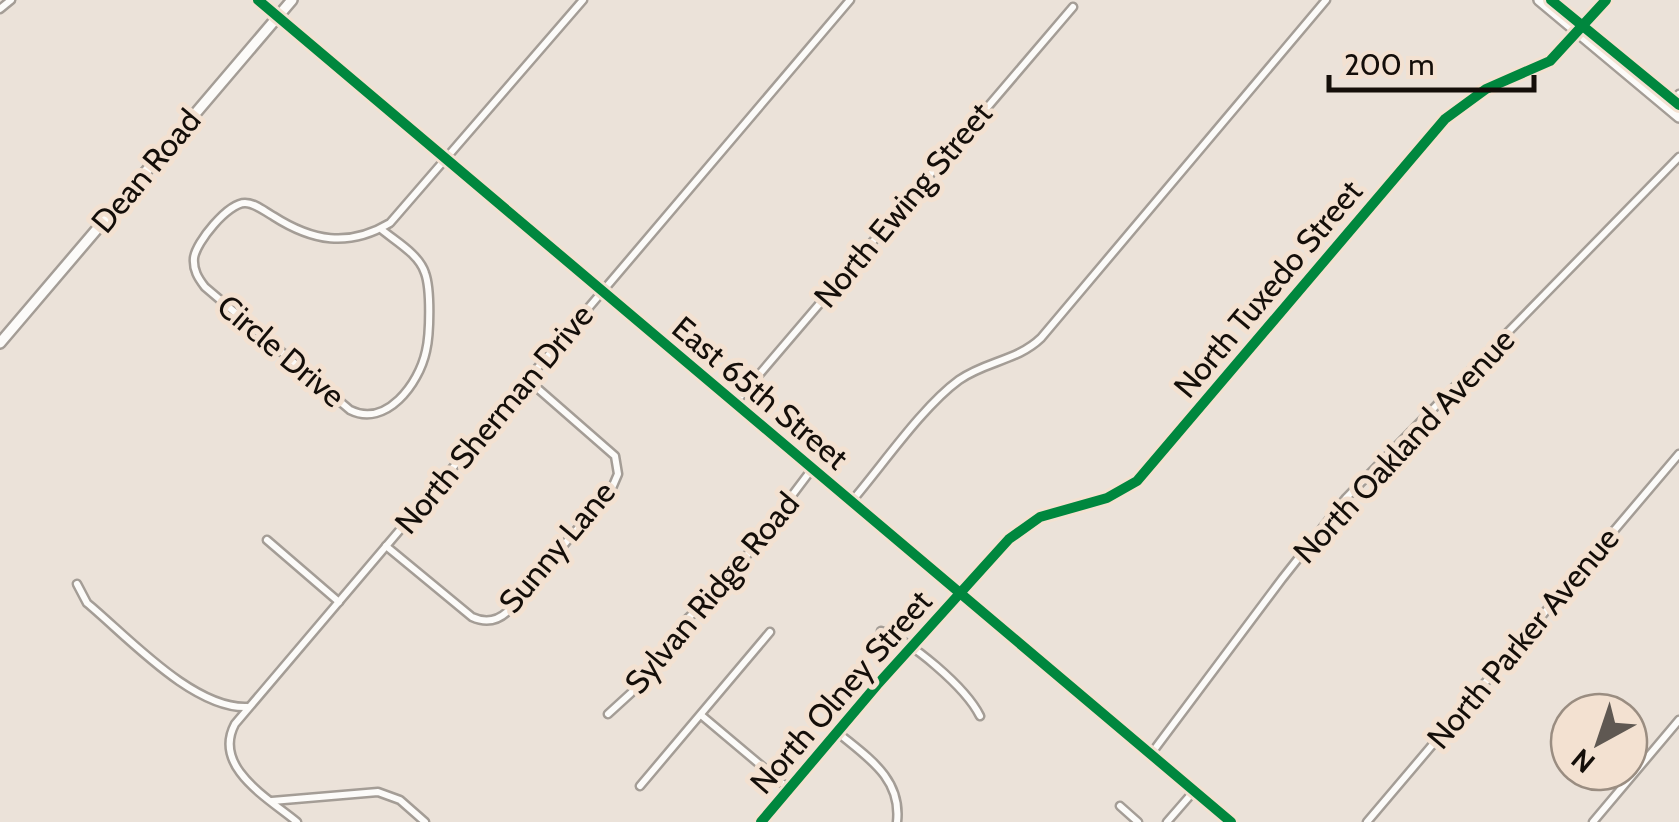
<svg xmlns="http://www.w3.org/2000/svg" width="1679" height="822" font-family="Cabin,sans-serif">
	<rect width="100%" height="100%" fill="#ebe2d9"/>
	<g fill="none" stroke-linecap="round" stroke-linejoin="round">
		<g stroke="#a49d96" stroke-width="11">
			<g id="minor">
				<polyline points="0,9 11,0"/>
				<polyline points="1667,108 1679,94"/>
				<path d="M381 229C395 241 419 254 425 273 431 289 430 334 426 351 419 384 386 428 350 410L205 287C198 278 193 270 194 258 196 242 228 203 245 203 255 203 264 211 273 216 312 241 348 248 390 223L583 0"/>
				<polyline points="734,404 1073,7"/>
				<path d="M851 502C882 466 922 407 959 380 986 361 1017 361 1041 338L1326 0"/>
				<polyline points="267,540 339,602"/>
				<path d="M386 546 472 617C485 623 497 621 507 612L612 488 618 474 615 456 528 380"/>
				<path d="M77 584 87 603C128 637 193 709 247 707"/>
				<path d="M881 631C911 640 966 688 980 716"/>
				<polyline points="608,714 631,693 685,621 729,579 812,469"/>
				<polyline points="701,715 789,789"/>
				<path d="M837 732C867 757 902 778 897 822"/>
				<polyline points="1151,754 1282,579 1346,498 1679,157"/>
				<polyline points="640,786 770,632"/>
				<polyline points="272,801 378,792 400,800 425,822"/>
				<polyline points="1120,806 1138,822"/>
				<path d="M297 822C268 798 212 767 235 724L850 0"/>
				<polyline points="761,822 877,685 1009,539 1040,517 1107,498 1137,481 1445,119 1486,89 1550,61 1606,0"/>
				<polyline points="1167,822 1194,791"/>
				<polyline points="1367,822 1679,454"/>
				<polyline points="1593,822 1679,720"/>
			</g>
		</g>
		<g stroke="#a49d96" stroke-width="14">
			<g id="tertiary">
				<polyline points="258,0 1231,822"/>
				<polyline points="1539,0 1679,117"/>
				<polyline points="0,343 292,0"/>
			</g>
		</g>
		<use href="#minor" stroke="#fcfbf9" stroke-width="6"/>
		<use href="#tertiary" stroke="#fcfbf9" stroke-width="9"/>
		<g stroke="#f3e1d1" stroke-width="16">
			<g id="cycleway">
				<polyline points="258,0 1231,822"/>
				<polyline points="1551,0 1679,105"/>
				<polyline points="761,822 877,685 1009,539 1040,517 1107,498 1137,481 1445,119 1486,89 1550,61 1606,0"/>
			</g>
		</g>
		<use href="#cycleway" stroke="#00873e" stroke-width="10"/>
	</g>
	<g text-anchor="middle" stroke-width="10" stroke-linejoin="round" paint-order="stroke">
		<g font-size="32" fill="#140e09" stroke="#f3e1d1">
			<text transform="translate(146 171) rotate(-50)" y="11">Dean Road</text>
			<text transform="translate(903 205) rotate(-50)" y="11">North Ewing Street</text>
			<text transform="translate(1268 289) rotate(-50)" y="11">North Tuxedo Street</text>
			<text transform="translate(281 351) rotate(40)" y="11">Circle Drive</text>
			<text transform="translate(760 393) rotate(40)" y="11">East 65th Street</text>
			<text transform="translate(494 419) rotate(-50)" y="11">North Sherman Drive</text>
			<text transform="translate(1404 446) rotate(-47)" y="11">North Oakland Avenue</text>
			<text transform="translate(557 547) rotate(-50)" y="11">Sunny Lane</text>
			<text transform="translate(712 593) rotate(-50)" y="11">Sylvan Ridge Road</text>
			<text transform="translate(1523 638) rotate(-50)" y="11">North Parker Avenue</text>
			<text transform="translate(841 692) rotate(-49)" y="11">North Olney Street</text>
		</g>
	</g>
	<g transform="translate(1599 742) rotate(220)"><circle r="48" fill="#f3e1d1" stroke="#9a8d81" stroke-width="2.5"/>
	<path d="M0-8L18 38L0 25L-18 38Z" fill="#5f5852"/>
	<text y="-15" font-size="28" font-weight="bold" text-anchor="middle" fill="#140e09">N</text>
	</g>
	<path d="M1329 75v15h205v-15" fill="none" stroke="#140e09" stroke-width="5"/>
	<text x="1344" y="75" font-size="30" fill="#140e09" stroke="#f3e1d1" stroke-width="8" paint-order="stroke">200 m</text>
</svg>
